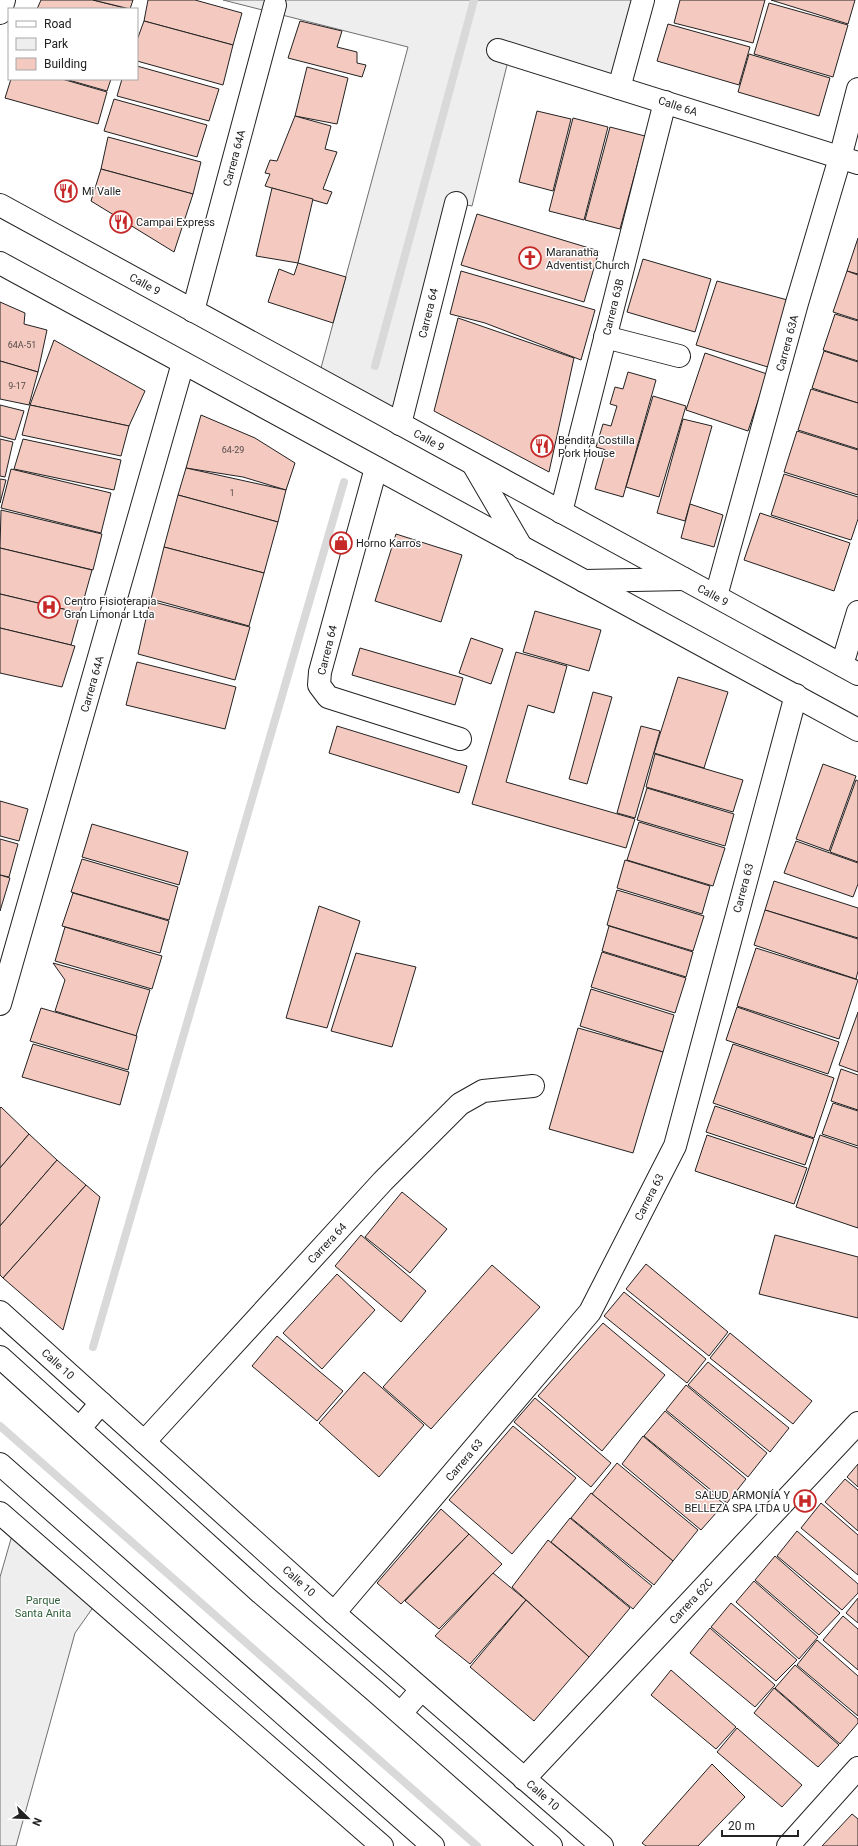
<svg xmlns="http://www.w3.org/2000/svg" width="858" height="1846" font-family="Roboto,sans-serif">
	<rect width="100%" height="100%" fill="#fff"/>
	<g fill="#eee" stroke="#6f6f6f">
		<polygon points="223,0 643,0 619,88 510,53 472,206 457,203 400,424 318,379 408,47"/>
		<polygon points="15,1525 99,1599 75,1633 16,1846 0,1846 0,1577"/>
	</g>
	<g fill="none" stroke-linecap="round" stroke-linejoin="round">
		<g stroke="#d9d9d9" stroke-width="8">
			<polyline points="375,366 474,0"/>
			<polyline points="93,1347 344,482"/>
			<polyline points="0,1426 477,1846"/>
		</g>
	</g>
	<g fill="#f3c9c0" stroke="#222">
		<polygon points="41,0 93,0 129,9 37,9"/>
		<polygon points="93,0 133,0 130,9"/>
		<polygon points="148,0 195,0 242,13 233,45 144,21"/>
		<polygon points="680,0 765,0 753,43 674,23"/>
		<polygon points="771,0 855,0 848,24"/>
		<polygon points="769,3 848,25 833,77 754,54"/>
		<polygon points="144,21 233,45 223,85 137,61 137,40"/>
		<polygon points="300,21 342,31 337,47 357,52 357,63 366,65 362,77 288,58"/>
		<polygon points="668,24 750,47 739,85 657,61"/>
		<polygon points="749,54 830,78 819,116 738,92"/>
		<polygon points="137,66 219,89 209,121 117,96 122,79 137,79"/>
		<polygon points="307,67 348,78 337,124 295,116"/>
		<polygon points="11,79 62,79 107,92 98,124 5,98"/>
		<polygon points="65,79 111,79 107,91"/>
		<polygon points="114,99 207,125 197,157 104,131"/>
		<polygon points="537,111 571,119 553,191 519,182"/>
		<polygon points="295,116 331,126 325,149 337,152 323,189 332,192 327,204 265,186 270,174 265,173 270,160 277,161"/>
		<polygon points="573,118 608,127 584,220 549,211"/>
		<polygon points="610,127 645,136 620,229 585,220"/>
		<polygon points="108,137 201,162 193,194 101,169"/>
		<polygon points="101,169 193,194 174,252 91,201"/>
		<polygon points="272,188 313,199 298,263 256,256"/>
		<polygon points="477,214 599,251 584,302 461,265"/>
		<polygon points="858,238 858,274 847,271"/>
		<polygon points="643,259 711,279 695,332 627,312"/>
		<polygon points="298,263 346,277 333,323 268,302 279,269 294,275"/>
		<polygon points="461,271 595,310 581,360 485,323 450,314"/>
		<polygon points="847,271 858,275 858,320 833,312"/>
		<polygon points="717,281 795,302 771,368 696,345"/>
		<polygon points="0,302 25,313 24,324 47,330 38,372 0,361"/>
		<polygon points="835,314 858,321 858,361 823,350"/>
		<polygon points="458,318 574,358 549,472 434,411"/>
		<polygon points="54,340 145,391 129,426 30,405"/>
		<polygon points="824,351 858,362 858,403 812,388"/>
		<polygon points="705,353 767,374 748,431 686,410"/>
		<polygon points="0,361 38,372 29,405 0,399"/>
		<polygon points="628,372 656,380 623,497 595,489 606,450 596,447 603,424 611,426 617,406 610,404 615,387 623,389"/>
		<polygon points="811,389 858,403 858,449 798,430"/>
		<polygon points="653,396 686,406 659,497 626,487"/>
		<polygon points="0,405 24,411 15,440 0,436"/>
		<polygon points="30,405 129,426 121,456 22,435"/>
		<polygon points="201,415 255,438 295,463 286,490 243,477 186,468"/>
		<polygon points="683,419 712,426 685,521 657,513"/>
		<polygon points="797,431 858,450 858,495 784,472"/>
		<polygon points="0,439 13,442 5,477 0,476"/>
		<polygon points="23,439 121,460 114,490 14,469"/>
		<polygon points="186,468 286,490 278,522 178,495"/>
		<polygon points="11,469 111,493 101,533 1,508"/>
		<polygon points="784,474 858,497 858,519 851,540 771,515"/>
		<polygon points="0,479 6,480 0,503"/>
		<polygon points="178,495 278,522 264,573 164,547"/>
		<polygon points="690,504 723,515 714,547 681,538"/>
		<polygon points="1,510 102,534 93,570 0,548"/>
		<polygon points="760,513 850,543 834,591 744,560"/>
		<polygon points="396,534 462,555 441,622 375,601"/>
		<polygon points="164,547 264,573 249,626 151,599"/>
		<polygon points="0,548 92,570 80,613 0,594"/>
		<polygon points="0,594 80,613 71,645 0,628"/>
		<polygon points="150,601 250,627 235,680 138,654"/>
		<polygon points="535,611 601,630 589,671 523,652"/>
		<polygon points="0,628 75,646 62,687 0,673"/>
		<polygon points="471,638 503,649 491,684 459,673"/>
		<polygon points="360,648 463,678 455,705 352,675"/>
		<polygon points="516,652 567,666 554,713 528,705 506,782 635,819 626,848 472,804"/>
		<polygon points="137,662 236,687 225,729 126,705"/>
		<polygon points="678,677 728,692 704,768 654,753"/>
		<polygon points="593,692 612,697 587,784 569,779"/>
		<polygon points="337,726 467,766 459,793 329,753"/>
		<polygon points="641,726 660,731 635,818 617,813"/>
		<polygon points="655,754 743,780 733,812 646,787"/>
		<polygon points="823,764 856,776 829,851 796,839"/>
		<polygon points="856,780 858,781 858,862 830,852"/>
		<polygon points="647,788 734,814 725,846 637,820"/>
		<polygon points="0,801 28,809 19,841 0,836"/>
		<polygon points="639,822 725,848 713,886 627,860"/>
		<polygon points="92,824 188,852 179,885 82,857"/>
		<polygon points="0,839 18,844 9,877 0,875"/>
		<polygon points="796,841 858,863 858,884 853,897 784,873"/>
		<polygon points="82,859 178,887 169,920 71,892"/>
		<polygon points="625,860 710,886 702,914 617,888"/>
		<polygon points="0,875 10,878 0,911"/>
		<polygon points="774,881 858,908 858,938 765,910"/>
		<polygon points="617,890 704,916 693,951 607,925"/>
		<polygon points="73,893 169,921 160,953 62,926"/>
		<polygon points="319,906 360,921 327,1028 286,1018"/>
		<polygon points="765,910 858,939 858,971 856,979 754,945"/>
		<polygon points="609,926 693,952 686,977 602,951"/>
		<polygon points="65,927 162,956 152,989 55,961"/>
		<polygon points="756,948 858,980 839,1039 737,1006"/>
		<polygon points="602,952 686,978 675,1013 591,987"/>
		<polygon points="356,953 416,967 392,1047 331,1031"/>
		<polygon points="53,963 150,990 136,1036 55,1011 65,980"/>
		<polygon points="591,989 674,1015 663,1052 580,1026"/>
		<polygon points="737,1007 839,1042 828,1074 726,1040"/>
		<polygon points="41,1008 137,1036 128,1070 30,1041"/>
		<polygon points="858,1012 858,1072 839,1065"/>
		<polygon points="578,1028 663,1052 633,1153 549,1129"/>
		<polygon points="33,1044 129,1072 120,1105 22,1077"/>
		<polygon points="733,1044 834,1078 814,1138 713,1103"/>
		<polygon points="841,1069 858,1075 858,1110 831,1101"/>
		<polygon points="833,1103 858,1111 858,1146 822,1134"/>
		<polygon points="715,1106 814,1139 805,1165 706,1132"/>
		<polygon points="1,1107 29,1134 0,1168 0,1108"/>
		<polygon points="29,1134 57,1160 0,1226 0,1168"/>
		<polygon points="707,1135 807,1168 794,1204 695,1171"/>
		<polygon points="820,1135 858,1148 858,1228 796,1207"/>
		<polygon points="57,1160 86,1185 3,1278 0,1275 0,1226"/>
		<polygon points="86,1185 100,1197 63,1330 3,1278"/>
		<polygon points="402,1192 447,1229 410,1273 365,1237"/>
		<polygon points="361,1235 426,1291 401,1322 335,1266"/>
		<polygon points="775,1235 858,1257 858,1318 759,1294"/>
		<polygon points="646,1264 728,1332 709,1356 626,1289"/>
		<polygon points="492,1265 540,1307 431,1429 383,1387"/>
		<polygon points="337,1274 375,1310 322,1369 283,1333"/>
		<polygon points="624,1292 706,1359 687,1383 604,1316"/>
		<polygon points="603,1323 665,1375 602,1451 538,1396"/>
		<polygon points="730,1333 812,1401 793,1424 710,1358"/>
		<polygon points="277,1336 343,1391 317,1421 252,1366"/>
		<polygon points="708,1362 789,1428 770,1452 688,1385"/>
		<polygon points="364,1372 424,1425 379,1477 319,1423"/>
		<polygon points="686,1385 767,1453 748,1477 666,1410"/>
		<polygon points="535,1398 611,1463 591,1487 514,1422"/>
		<polygon points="665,1411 746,1479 727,1503 644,1436"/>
		<polygon points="513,1426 576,1478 512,1554 449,1500"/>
		<polygon points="643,1436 724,1504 701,1530 622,1464"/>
		<polygon points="617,1463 698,1530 673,1561 592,1494"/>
		<polygon points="858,1464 858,1487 847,1477"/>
		<polygon points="845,1479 858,1490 858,1531 825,1502"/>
		<polygon points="591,1493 673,1561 654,1585 571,1518"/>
		<polygon points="821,1503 858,1535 858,1575 801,1528"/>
		<polygon points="441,1509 469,1534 401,1604 377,1583"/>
		<polygon points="570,1518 652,1586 633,1609 551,1542"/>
		<polygon points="797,1531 858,1584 858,1593 842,1610 777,1556"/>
		<polygon points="469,1534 502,1564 439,1629 405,1601"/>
		<polygon points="548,1540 630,1608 589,1657 512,1587"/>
		<polygon points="775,1556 840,1613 819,1635 755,1580"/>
		<polygon points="493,1573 526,1600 470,1664 435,1636"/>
		<polygon points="754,1581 818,1637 799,1659 736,1602"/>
		<polygon points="858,1598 858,1623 846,1613"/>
		<polygon points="526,1600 589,1657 534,1721 470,1667"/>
		<polygon points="731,1603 797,1660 776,1681 711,1627"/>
		<polygon points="843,1616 858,1629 858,1670 823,1640"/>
		<polygon points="710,1628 775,1685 755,1707 690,1653"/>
		<polygon points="817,1640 858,1676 858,1716 797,1665"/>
		<polygon points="795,1665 858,1719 858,1723 840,1744 775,1688"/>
		<polygon points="671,1670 736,1727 716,1749 651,1695"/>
		<polygon points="774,1688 839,1745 818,1767 754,1713"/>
		<polygon points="737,1728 802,1785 782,1807 717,1752"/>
		<polygon points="712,1764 745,1797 698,1846 646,1846 642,1843"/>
		<polygon points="852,1814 858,1819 858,1846 822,1846"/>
	</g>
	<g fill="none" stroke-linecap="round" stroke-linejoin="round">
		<g stroke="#222" stroke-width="24">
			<g id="minor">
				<polyline points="0,13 4,0"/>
				<polyline points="498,50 858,163"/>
				<polyline points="619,88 643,0"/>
				<polyline points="193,311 275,5"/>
				<polyline points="605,337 679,356"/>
				<polyline points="400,424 456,203"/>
				<polyline points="376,468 320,672 319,685 328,697 460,739"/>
				<polyline points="561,512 665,102"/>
				<polyline points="716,596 797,303 840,158 858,89"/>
				<polyline points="842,665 858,612"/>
				<polyline points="0,1004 183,363"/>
				<polyline points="144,1442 383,1181 460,1104 483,1091 533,1086"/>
				<polyline points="334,1613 590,1312 675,1146 796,695"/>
				<polyline points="524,1779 858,1423"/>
				<polyline points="788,1846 858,1768"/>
			</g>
		</g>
		<g stroke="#222" stroke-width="24">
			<g id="tertiary">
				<polyline points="0,1312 334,1613 602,1846"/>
				<polyline points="0,1513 382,1846"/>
			</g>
		</g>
		<g stroke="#222" stroke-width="24">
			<g id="secondary">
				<polyline points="0,205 858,674"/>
				<polyline points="0,263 858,730"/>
				<polyline points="473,464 522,548"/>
				<polyline points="584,581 684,579"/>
			</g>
		</g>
		<g stroke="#222" stroke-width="24">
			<g id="primary">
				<polyline points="0,1357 261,1593 376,1692 551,1846"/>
				<polyline points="80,1428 101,1403"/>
				<polyline points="0,1464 433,1846"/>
				<polyline points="401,1713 421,1690"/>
			</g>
		</g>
		<use href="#minor" stroke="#fff" stroke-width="22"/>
		<use href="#tertiary" stroke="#fff" stroke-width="22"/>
		<use href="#secondary" stroke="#fff" stroke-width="22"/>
		<use href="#primary" stroke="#fff" stroke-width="22"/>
	</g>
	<defs>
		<g id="restaurant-ring" transform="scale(1.15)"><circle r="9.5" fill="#fff" stroke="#c62828" stroke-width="1.5"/><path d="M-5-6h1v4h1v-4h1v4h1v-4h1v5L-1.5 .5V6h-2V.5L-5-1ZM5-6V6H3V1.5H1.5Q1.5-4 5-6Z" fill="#c62828"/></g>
		<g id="church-ring" transform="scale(1.15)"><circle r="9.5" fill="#fff" stroke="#c62828" stroke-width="1.5"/><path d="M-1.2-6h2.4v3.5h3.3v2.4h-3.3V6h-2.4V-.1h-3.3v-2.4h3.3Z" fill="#c62828"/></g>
		<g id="shop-ring" transform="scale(1.15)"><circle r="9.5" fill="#fff" stroke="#c62828" stroke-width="1.5"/><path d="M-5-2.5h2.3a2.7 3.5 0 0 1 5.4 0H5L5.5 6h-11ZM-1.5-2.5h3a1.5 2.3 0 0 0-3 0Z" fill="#c62828"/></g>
		<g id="hospital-ring" transform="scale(1.15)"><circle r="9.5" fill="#fff" stroke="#c62828" stroke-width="1.5"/><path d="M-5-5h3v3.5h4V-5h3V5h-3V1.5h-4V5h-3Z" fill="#c62828"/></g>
	</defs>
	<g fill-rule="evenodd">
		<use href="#restaurant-ring" x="66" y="191"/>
		<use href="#restaurant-ring" x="121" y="222"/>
		<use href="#church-ring" x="530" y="258"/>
		<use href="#restaurant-ring" x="542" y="446"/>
		<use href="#shop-ring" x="341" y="543"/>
		<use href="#hospital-ring" x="49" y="607"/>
		<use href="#hospital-ring" x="805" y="1501"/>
	</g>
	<g text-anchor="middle" stroke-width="3" stroke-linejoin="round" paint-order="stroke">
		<g font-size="9" fill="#564c4a">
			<text x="22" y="348">64A-51</text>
			<text x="17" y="389">9-17</text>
			<text x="233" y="453">64-29</text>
			<text x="232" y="496">1</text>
		</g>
		<g font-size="11" fill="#222" stroke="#fff">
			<text transform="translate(678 106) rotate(18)" y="4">Calle 6A</text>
			<text transform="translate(234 158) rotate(-75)" y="4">Carrera 64A</text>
			<text transform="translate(145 284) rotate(29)" y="4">Calle 9</text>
			<text transform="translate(613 307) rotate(-76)" y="4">Carrera 63B</text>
			<text transform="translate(428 313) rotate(-76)" y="4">Carrera 64</text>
			<text transform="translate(787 343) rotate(-75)" y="4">Carrera 63A</text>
			<text transform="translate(429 440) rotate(29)" y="4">Calle 9</text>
			<text transform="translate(713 595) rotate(28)" y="4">Calle 9</text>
			<text transform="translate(327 650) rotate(-76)" y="4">Carrera 64</text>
			<text transform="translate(92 684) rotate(-74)" y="4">Carrera 64A</text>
			<text transform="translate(743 888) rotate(-75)" y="4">Carrera 63</text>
			<text transform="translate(649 1197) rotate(-63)" y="4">Carrera 63</text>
			<text transform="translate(327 1243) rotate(-47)" y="4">Carrera 64</text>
			<text transform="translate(58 1364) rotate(42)" y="4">Calle 10</text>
			<text transform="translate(464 1460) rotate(-50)" y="4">Carrera 63</text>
			<text transform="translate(299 1581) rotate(42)" y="4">Calle 10</text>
			<text transform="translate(691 1601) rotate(-47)" y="4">Carrera 62C</text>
			<text transform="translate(543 1795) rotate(41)" y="4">Calle 10</text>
		</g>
		<g font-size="11" fill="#222" stroke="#fff" text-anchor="start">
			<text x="82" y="195">Mi Valle</text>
			<text x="136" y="226">Campai Express</text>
			<text x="546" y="256">Maranatha<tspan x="546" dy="13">Adventist Church</tspan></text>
			<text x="558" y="444">Bendita Costilla<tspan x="558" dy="13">Pork House</tspan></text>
			<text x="356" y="547">Horno Karros</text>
			<text x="64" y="605">Centro Fisioterapia<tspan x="64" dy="13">Gran Limonar Ltda</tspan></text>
			<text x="790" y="1499" text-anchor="end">SALUD ARMONÍA Y<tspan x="790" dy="13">BELLEZA SPA LTDA U</tspan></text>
		</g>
		<g font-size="11" fill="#2f5e38" stroke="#fff">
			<text x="43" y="1604">Parque<tspan x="43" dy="13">Santa Anita</tspan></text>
		</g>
	</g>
	<rect x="8" y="8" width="130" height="72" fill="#ffffff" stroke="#a7a7a7"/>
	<rect x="16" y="21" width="20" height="6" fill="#ffffff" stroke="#a7a7a7"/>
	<text x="44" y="28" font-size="12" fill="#222222">Road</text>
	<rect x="16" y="38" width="20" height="12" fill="#eeeeee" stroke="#a7a7a7"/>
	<text x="44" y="48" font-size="12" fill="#222222">Park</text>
	<rect x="16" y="58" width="20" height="12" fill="#f3c9c0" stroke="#a7a7a7"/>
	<text x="44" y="68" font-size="12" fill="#222222">Building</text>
	<g transform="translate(28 1818) rotate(113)" stroke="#ffffff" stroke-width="3" paint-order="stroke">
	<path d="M0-3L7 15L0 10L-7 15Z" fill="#222222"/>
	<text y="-6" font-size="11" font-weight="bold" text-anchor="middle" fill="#222222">N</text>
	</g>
	<path d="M722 1830v6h76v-6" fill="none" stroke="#222222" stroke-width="2"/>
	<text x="728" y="1830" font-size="12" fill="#222222" stroke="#ffffff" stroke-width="3" paint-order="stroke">20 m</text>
</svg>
